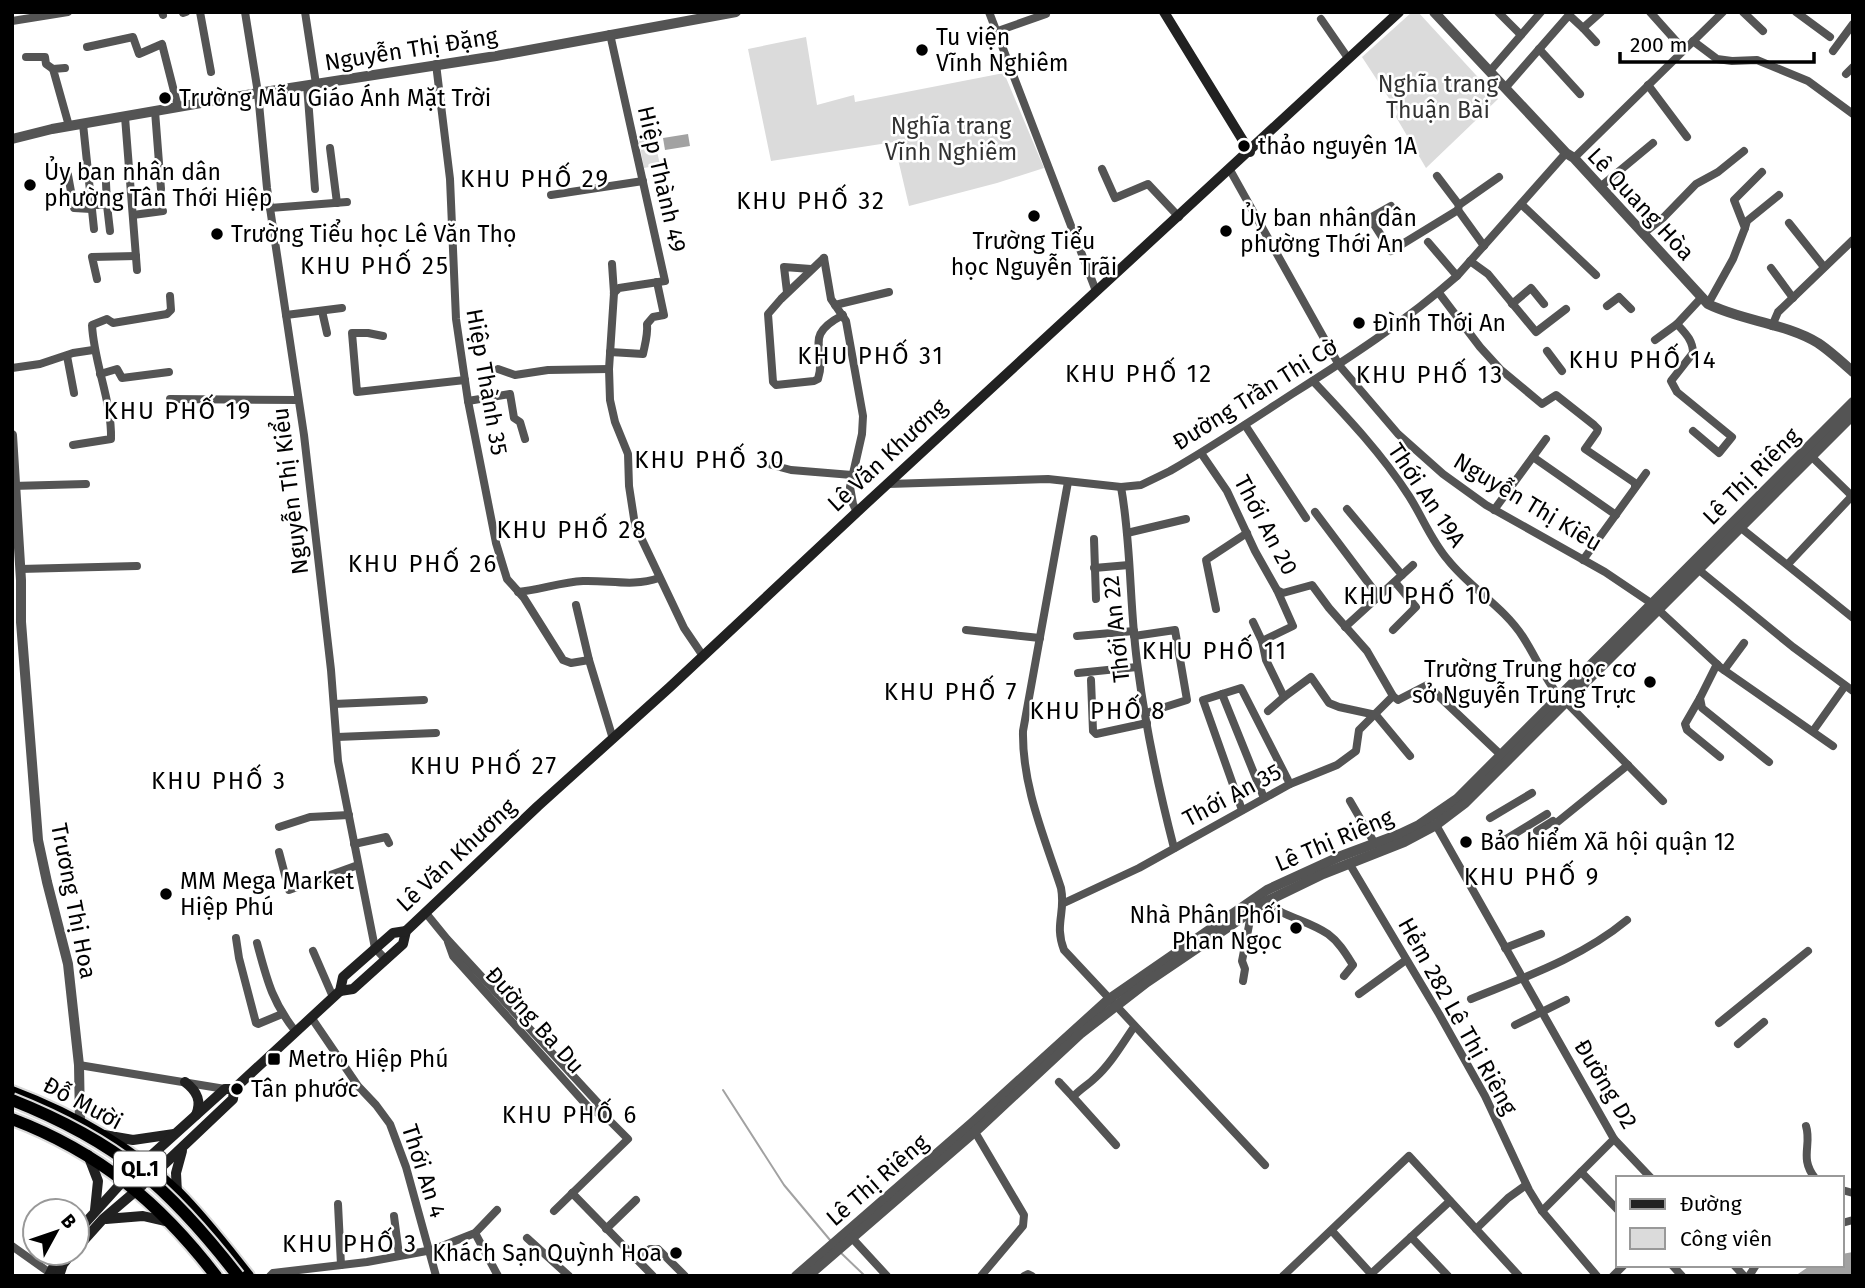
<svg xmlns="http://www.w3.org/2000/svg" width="1865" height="1288" font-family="'Fira Sans',sans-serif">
	<rect width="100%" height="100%" fill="#fff"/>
	<g fill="#dbdbdb">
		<polygon points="1412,12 1418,12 1498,99 1426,168 1396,117 1398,112 1362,57"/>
		<polygon points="806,37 817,105 854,95 855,102 1004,73 1044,168 997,183 909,206 894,142 771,161 748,49"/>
		<polygon points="653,133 660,165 644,168 638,136"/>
	</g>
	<g fill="#a2a2a2">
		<polygon points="688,134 690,146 665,150 663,138"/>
		<polygon points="1853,1252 1853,1276 1795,1276 1811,1265 1842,1265 1842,1254"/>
	</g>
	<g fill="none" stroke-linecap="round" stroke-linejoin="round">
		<g stroke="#a2a2a2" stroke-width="2">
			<polyline points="723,1090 784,1185 830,1240"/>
			<polyline points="840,1252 865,1276"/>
		</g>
		<g stroke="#dbdbdb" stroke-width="16">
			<g id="trunk">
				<path d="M12 1092C73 1115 131 1148 178 1193 203 1218 225 1247 248 1276"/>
				<path d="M12 1119C99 1152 160 1203 216 1276"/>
			</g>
		</g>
		<g stroke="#545454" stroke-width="8">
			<polyline points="162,12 163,15"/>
			<polyline points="200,12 211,72"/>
			<polyline points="245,12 258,93 267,188 304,435 331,670 338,761 375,948 386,960"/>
			<polyline points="305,12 316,84"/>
			<polyline points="989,12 1096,291"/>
			<polyline points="1498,12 1521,35"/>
			<polyline points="1650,12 1684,50"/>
			<polyline points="1743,12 1763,31"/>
			<polyline points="1796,12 1830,37"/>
			<polyline points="183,13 186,12"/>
			<polyline points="1321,19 1348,58"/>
			<polyline points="12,21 68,12"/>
			<polyline points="1583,28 1596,42"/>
			<polyline points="995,32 1046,14"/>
			<polyline points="610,34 665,281 619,288 614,293"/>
			<polyline points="1693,41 1717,59 1732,61 1757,60 1808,81 1853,114"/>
			<polyline points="87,47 133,37 139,54 162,44 178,107"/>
			<polyline points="1539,49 1580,94"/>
			<polyline points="1833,51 1853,24"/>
			<polyline points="26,57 45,57 46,64 53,69"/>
			<polyline points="436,64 450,179 456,319 468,401 496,543 507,579 524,598 563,660 571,663 589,660"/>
			<polyline points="65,68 53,69 69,126"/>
			<polyline points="1490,71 1541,12"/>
			<polyline points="1846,74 1853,67"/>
			<polyline points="307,85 315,189"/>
			<polyline points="1648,85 1687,137"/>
			<polyline points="1506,87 1569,15 1583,28 1601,12"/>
			<polyline points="155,111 161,189"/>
			<polyline points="125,117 137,270"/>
			<polyline points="83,124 94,229"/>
			<polyline points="330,148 337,203"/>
			<polyline points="1574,158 1723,12"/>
			<polyline points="1102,169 1115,198 1148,184 1179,217"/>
			<polyline points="1230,170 1339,365 1398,434 1443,474 1486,505 1605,572 1651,603 1721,668 1833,746"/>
			<polyline points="68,175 74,208 91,209"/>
			<polyline points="1437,176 1459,205"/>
			<polyline points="106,183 107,205"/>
			<polyline points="1600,187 1653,143"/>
			<polyline points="551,195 643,181"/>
			<polyline points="1521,204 1596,275"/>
			<polyline points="91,205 107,205 110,231"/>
			<polyline points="1391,206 1370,218 1391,251 1458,210 1484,246"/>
			<polyline points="270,208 347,202"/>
			<polyline points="1458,210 1459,205 1499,177"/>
			<polyline points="133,215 163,211"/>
			<polyline points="1789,223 1824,267"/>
			<polyline points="1745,228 1747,221 1779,195"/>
			<polyline points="1643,234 1663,218 1696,184 1718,172 1744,151"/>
			<polyline points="1428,242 1457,276"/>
			<path d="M824 258 781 299 768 314 773 382 776 385 814 381 818 379C828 348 801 337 843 315"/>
			<polyline points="824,258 831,299 846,321 863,416 862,434 850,487 853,504 857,512"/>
			<polyline points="1470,261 1488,274 1536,332 1566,309"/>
			<polyline points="612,264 614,293 609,369 610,400 615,422 628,454 629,486 635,525 684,628 703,656"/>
			<polyline points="1771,268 1793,298"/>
			<polyline points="97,279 92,257 136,256"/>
			<polyline points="787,292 784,267 811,269"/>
			<polyline points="1439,293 1480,347 1500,369 1542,404 1556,395 1594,425 1598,429 1597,432 1585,449 1635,483 1635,487"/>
			<polyline points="1512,304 1531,288 1544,304"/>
			<polyline points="1708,304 1733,259 1745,228 1734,200 1762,172"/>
			<polyline points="835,305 889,292"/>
			<polyline points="1607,306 1619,297 1631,309"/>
			<polyline points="322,311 327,333"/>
			<polyline points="286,315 342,308"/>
			<polyline points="1772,326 1778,312 1853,240"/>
			<polyline points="383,336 368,333 352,333 357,392 465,380"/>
			<polyline points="1655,340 1677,324"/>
			<polyline points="1547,351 1562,371"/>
			<path d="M610 352 643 354C645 344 648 335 647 324L653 317 664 315 657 282"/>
			<polyline points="67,356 74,393"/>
			<polyline points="12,368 40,364 73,353 93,350"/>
			<polyline points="498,369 515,375 548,370 609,369"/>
			<polyline points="100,374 117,369 122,378 169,372"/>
			<path d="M1313 381C1347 417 1382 454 1409 496 1423 518 1431 540 1448 560 1470 588 1504 607 1523 637 1536 657 1544 678 1559 696"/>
			<polyline points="170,399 298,400"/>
			<polyline points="468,401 510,394 514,418 520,422 525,439"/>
			<polyline points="1245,425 1306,518"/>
			<path d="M1693 431 1719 453 1732 437 1677 392 1671 381 1693 353C1693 340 1685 333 1677 324L1702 297"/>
			<path d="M73 445 111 439C112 401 94 364 92 325L107 319 113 323 167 314 171 310 170 296"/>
			<polyline points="1201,453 1227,491 1255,551 1277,590 1283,593 1312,585 1329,608 1367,651 1393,696 1398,700 1427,685 1503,757"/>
			<polyline points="1533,457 1616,515"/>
			<polyline points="1812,457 1853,497"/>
			<polyline points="772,465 791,470 852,475"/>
			<path d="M1068 482 1023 731C1022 786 1044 836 1061 888 1066 913 1054 924 1064 950L1265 1165"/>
			<path d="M888 484 1048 479 1121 487 1141 485 1170 471C1212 447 1252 420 1292 394 1349 358 1406 321 1457 276L1566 153"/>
			<polyline points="12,486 86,484"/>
			<path d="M1121 487C1132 547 1129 609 1138 669 1146 729 1159 790 1174 848"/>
			<polyline points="1494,510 1546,439"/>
			<polyline points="1315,512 1379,597"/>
			<polyline points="1741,528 1853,618"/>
			<polyline points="1127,533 1186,519"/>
			<polyline points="1094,539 1096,599"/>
			<polyline points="1583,560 1646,473"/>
			<polyline points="1788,564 1852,496"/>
			<polyline points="1094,568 1129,565"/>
			<polyline points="20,569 137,566"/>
			<polyline points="1699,570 1793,647 1853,691"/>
			<polyline points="1402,575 1413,565"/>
			<polyline points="1277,590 1293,626 1262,641 1266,660 1284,697 1311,677 1329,703 1339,707 1376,715 1410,756"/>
			<path d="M518 592C540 590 561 582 583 581 610 580 633 587 659 578"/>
			<polyline points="576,605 589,660 613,739"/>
			<polyline points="1216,609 1206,560 1247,533"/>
			<polyline points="1253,622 1262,641"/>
			<polyline points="1345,627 1402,575 1347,509"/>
			<polyline points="966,630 1040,638"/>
			<polyline points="1393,630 1416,607 1395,582"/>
			<polyline points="1077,636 1134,631"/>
			<polyline points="1134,636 1175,630 1187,700 1146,713"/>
			<polyline points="1717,664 1700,698 1702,708 1769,762"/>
			<polyline points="1724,670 1744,643"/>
			<polyline points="1078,673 1137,667"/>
			<polyline points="1091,680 1093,731 1096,734 1147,723"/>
			<polyline points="1222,694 1264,798"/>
			<polyline points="1700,698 1685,724 1687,730 1720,757"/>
			<polyline points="1566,702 1663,801"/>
			<polyline points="334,704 424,700"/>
			<polyline points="1268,711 1284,697"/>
			<polyline points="1813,731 1845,686"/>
			<polyline points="337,737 436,733"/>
			<polyline points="1350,801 1375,844"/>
			<polyline points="1242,810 1203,700 1241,688 1290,784"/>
			<polyline points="1490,818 1532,793"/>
			<polyline points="1555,824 1628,765"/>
			<polyline points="1436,825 1614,1139 1651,1178"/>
			<polyline points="279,827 310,817 349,815"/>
			<polyline points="1537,831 1553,821"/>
			<polyline points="1503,841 1547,814"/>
			<polyline points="354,844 386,837 389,843"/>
			<polyline points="279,852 289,890 358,865"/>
			<polyline points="1349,863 1439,1014 1485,1096 1529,1190 1542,1211 1597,1276"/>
			<path d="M1263 900C1282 917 1308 920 1328 934 1339 942 1346 954 1353 965L1344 976"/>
			<polyline points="1064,903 1139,868 1290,784 1337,765 1356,751 1359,730 1393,696"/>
			<polyline points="425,912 447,939 598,1103 605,1116 628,1139 554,1211"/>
			<polyline points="236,938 239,958 256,1023 258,1024 282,1014"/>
			<polyline points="448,942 453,956 591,1110 605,1116"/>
			<path d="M257 943C267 980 272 1002 296 1032"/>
			<polyline points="1505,948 1541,934"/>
			<polyline points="313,951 333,997"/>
			<polyline points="1243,981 1245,969 1242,961 1252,910"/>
			<polyline points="1359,994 1406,960"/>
			<path d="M1471 999C1525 977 1581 958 1627 920"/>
			<polyline points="311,1017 358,1086 376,1105 390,1124 406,1167 436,1276"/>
			<polyline points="1719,1023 1808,951"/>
			<polyline points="1515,1025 1566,1000"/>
			<polyline points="1738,1044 1764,1022"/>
			<polyline points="79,1065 225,1089"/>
			<polyline points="1059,1082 1073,1097"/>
			<path d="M1806 1126C1812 1145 1799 1158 1815 1178"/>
			<polyline points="975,1132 1024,1215 1023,1226 981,1276"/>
			<path d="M1116 1145 1073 1097C1080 1089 1088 1085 1095 1078 1111 1064 1122 1044 1134 1027"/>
			<polyline points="1581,1172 1618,1210"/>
			<polyline points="1842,1190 1853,1193"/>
			<polyline points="572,1193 653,1276"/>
			<polyline points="338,1204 341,1265"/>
			<polyline points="1542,1211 1614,1139"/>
			<polyline points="394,1216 399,1255"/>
			<polyline points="1842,1223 1853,1220"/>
			<polyline points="606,1229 636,1200"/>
			<polyline points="1332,1231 1373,1276"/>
			<polyline points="475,1233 498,1276"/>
			<polyline points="1411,1237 1448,1276"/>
			<polyline points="527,1238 569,1276"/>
			<polyline points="852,1238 887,1276"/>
			<polyline points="12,1246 50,1273"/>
			<polyline points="637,1260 650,1249 658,1249 685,1276"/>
			<polyline points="1672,1265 1682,1276"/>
			<polyline points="1734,1265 1744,1276"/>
			<polyline points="1371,1274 1450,1201"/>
			<polyline points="270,1276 273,1273 367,1262 432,1250 475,1233 497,1210"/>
			<polyline points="1024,1276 1028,1274 1032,1276"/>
			<polyline points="1283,1276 1409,1156 1476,1229"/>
			<polyline points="1519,1276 1476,1229 1508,1198 1526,1185"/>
			<polyline points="1613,1276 1624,1265"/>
			<polyline points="1749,1276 1756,1265"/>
		</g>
		<g stroke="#545454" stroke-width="10">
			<path d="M1434 12 1566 153 1574 158 1708 304C1742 321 1785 323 1818 343 1830 351 1842 362 1853 372"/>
			<polyline points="12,139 52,129 258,93 496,56 736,12"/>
			<polyline points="12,435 21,580 21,622 38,840 47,882 68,964 79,1065 80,1122"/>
			<polyline points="796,1276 972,1123 1109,999 1267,890 1341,856 1400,834 1419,825 1457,799 1853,402"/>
			<polyline points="808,1276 978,1129 1080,1034 1147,982 1265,902 1323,874 1404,842 1436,825 1465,803 1853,415"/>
		</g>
		<g stroke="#212121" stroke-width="10">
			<polyline points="1164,12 1250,152"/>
			<polyline points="340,991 353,989 403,944 406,931 538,806 670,687 857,512 1399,12"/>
			<path d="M185 1082C197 1091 202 1101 196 1115"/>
			<polyline points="104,1135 133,1140 174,1134"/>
			<polyline points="88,1155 98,1181 95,1210"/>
			<polyline points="177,1193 176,1173 182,1151"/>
			<polyline points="106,1219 143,1216 169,1222"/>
			<polyline points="77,1232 124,1180 225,1089 234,1089 340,991 343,977 393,933 406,931"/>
			<polyline points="77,1248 103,1219 137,1190 233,1099 234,1089"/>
			<polyline points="49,1276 60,1253"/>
			<polyline points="59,1276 63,1264 72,1253"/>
		</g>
		<use href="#trunk" stroke="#000" stroke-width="12"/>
		<g stroke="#dbdbdb" stroke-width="16" stroke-linecap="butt">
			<path id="trunk-bridge" d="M12 1100C118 1142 169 1187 238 1276"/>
		</g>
		<use href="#trunk-bridge" stroke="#000" stroke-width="12"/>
	</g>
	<g fill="#000" stroke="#fff" stroke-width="2.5">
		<circle cx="922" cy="50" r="7"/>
		<circle cx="165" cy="98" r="7"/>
		<circle cx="1244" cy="146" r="7"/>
		<circle cx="30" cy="185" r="7"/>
		<circle cx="1034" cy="216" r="7"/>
		<circle cx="1226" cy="231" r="7"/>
		<circle cx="217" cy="234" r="7"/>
		<circle cx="1359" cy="323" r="7"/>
		<circle cx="1650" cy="682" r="7"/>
		<circle cx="1466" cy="842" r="7"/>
		<circle cx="166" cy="894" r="7"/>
		<circle cx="1296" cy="928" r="7"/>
		<rect x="267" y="1052" width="14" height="14" rx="3.5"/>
		<circle cx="237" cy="1089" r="7"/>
		<circle cx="676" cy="1253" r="7"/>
	</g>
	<g text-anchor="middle" stroke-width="5" stroke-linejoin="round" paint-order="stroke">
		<rect fill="#fff" stroke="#4c4c4c" stroke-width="2" x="114" y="1151.5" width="52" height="35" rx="5"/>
		<g font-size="21" font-weight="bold" fill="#000">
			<text x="140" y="1176">QL.1</text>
		</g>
		<g font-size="23" fill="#000" stroke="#fff" text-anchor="start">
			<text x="936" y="45">Tu viện<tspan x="936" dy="26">Vĩnh Nghiêm</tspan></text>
			<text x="179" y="106">Trường Mẫu Giáo Ánh Mặt Trời</text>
			<text x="1258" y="154">thảo nguyên 1A</text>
			<text x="44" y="180">Ủy ban nhân dân<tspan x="44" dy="26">phường Tân Thới Hiệp</tspan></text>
			<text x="1240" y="226">Ủy ban nhân dân<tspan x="1240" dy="26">phường Thới An</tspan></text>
			<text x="231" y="242">Trường Tiểu học Lê Văn Thọ</text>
			<text x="1034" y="249" text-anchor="middle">Trường Tiểu<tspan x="1034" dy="26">học Nguyễn Trãi</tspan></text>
			<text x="1373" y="331">Đình Thới An</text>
			<text x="1636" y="677" text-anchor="end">Trường Trung học cơ<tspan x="1636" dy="26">sở Nguyễn Trung Trực</tspan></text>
			<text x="1480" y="850">Bảo hiểm Xã hội quận 12</text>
			<text x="180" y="889">MM Mega Market<tspan x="180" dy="26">Hiệp Phú</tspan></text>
			<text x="1282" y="923" text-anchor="end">Nhà Phân Phối<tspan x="1282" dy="26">Phan Ngọc</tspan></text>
			<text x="288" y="1067">Metro Hiệp Phú</text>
			<text x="251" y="1097">Tân phước</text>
			<text x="662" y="1261" text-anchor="end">Khách Sạn Quỳnh Hoa</text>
		</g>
		<g font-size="23" fill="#000" stroke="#fff">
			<text transform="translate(411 49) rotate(-9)" y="8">Nguyễn Thị Đặng</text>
			<text transform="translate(662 179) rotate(77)" y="8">Hiệp Thành 49</text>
			<text transform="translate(1641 204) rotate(47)" y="8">Lê Quang Hòa</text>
			<text transform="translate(487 382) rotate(80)" y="8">Hiệp Thành 35</text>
			<text transform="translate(1255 394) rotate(-32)" y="8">Đường Trần Thị Cờ</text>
			<text transform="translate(887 455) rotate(-43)" y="8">Lê Văn Khương</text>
			<text transform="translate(1751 476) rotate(-45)" y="8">Lê Thị Riêng</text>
			<text transform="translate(290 491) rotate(-97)" y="8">Nguyễn Thị Kiểu</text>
			<text transform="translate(1427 495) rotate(56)" y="8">Thới An 19A</text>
			<text transform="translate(1528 502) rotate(31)" y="8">Nguyễn Thị Kiêu</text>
			<text transform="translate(1266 525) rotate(62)" y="8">Thới An 20</text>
			<text transform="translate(1116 629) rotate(-96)" y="8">Thới An 22</text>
			<text transform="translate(1232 795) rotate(-28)" y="8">Thới An 35</text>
			<text transform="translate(1334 840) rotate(-23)" y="8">Lê Thị Riêng</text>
			<text transform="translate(456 855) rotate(-43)" y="8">Lê Văn Khương</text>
			<text transform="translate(74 901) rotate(79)" y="8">Trương Thị Hoa</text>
			<text transform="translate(1458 1016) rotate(61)" y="8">Hẻm 282 Lê Thị Riêng</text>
			<text transform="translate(535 1020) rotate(48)" y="8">Đường Ba Du</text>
			<text transform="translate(1606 1084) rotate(59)" y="8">Đường D2</text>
			<text transform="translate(83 1103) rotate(28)" y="8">Đỗ Mười</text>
			<text transform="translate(424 1171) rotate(72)" y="8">Thới An 4</text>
			<text transform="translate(877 1180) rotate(-41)" y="8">Lê Thị Riêng</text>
		</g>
		<g font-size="23" fill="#323232" stroke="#fff">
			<text x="1438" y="92">Nghĩa trang<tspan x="1438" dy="26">Thuận Bài</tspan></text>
			<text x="951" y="134">Nghĩa trang<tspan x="951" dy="26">Vĩnh Nghiêm</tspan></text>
		</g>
		<g font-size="24" letter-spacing="2" fill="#000" stroke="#fff">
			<text x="535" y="187">KHU PHỐ 29</text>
			<text x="811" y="209">KHU PHỐ 32</text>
			<text x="375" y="274">KHU PHỐ 25</text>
			<text x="871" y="364">KHU PHỐ 31</text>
			<text x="1643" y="368">KHU PHỐ 14</text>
			<text x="1139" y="382">KHU PHỐ 12</text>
			<text x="1430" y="383">KHU PHỐ 13</text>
			<text x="178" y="419">KHU PHỐ 19</text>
			<text x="710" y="468">KHU PHỐ 30</text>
			<text x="572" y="538">KHU PHỐ 28</text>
			<text x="423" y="572">KHU PHỐ 26</text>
			<text x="1418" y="604">KHU PHỐ 10</text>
			<text x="1215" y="659">KHU PHỐ 11</text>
			<text x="951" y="700">KHU PHỐ 7</text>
			<text x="1098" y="719">KHU PHỐ 8</text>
			<text x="484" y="774">KHU PHỐ 27</text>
			<text x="219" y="789">KHU PHỐ 3</text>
			<text x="1532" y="885">KHU PHỐ 9</text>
			<text x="570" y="1123">KHU PHỐ 6</text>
			<text x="350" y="1252">KHU PHỐ 3</text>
		</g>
	</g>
	<rect width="1865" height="1288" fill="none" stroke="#000000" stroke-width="28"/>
	<rect x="1616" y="1176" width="228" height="91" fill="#ffffff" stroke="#999999" stroke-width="2"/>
	<rect x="1630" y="1199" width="35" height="10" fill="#212121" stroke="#999999" stroke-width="2"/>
	<text x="1680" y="1211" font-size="21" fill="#000000">Đường</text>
	<rect x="1630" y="1228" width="35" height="21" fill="#dbdbdb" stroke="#999999" stroke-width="2"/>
	<text x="1680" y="1246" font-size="21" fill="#000000">Công viên</text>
	<g transform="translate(56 1232) rotate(50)"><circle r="33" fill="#ffffff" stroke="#999999" stroke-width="2"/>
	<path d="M0-5L12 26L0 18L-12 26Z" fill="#000000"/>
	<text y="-10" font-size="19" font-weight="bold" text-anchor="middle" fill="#000000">B</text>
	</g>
	<path d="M1620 52v10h194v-10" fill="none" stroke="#000000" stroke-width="3.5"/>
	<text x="1630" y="52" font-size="21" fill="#000000" stroke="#ffffff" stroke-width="5" paint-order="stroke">200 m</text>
</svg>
